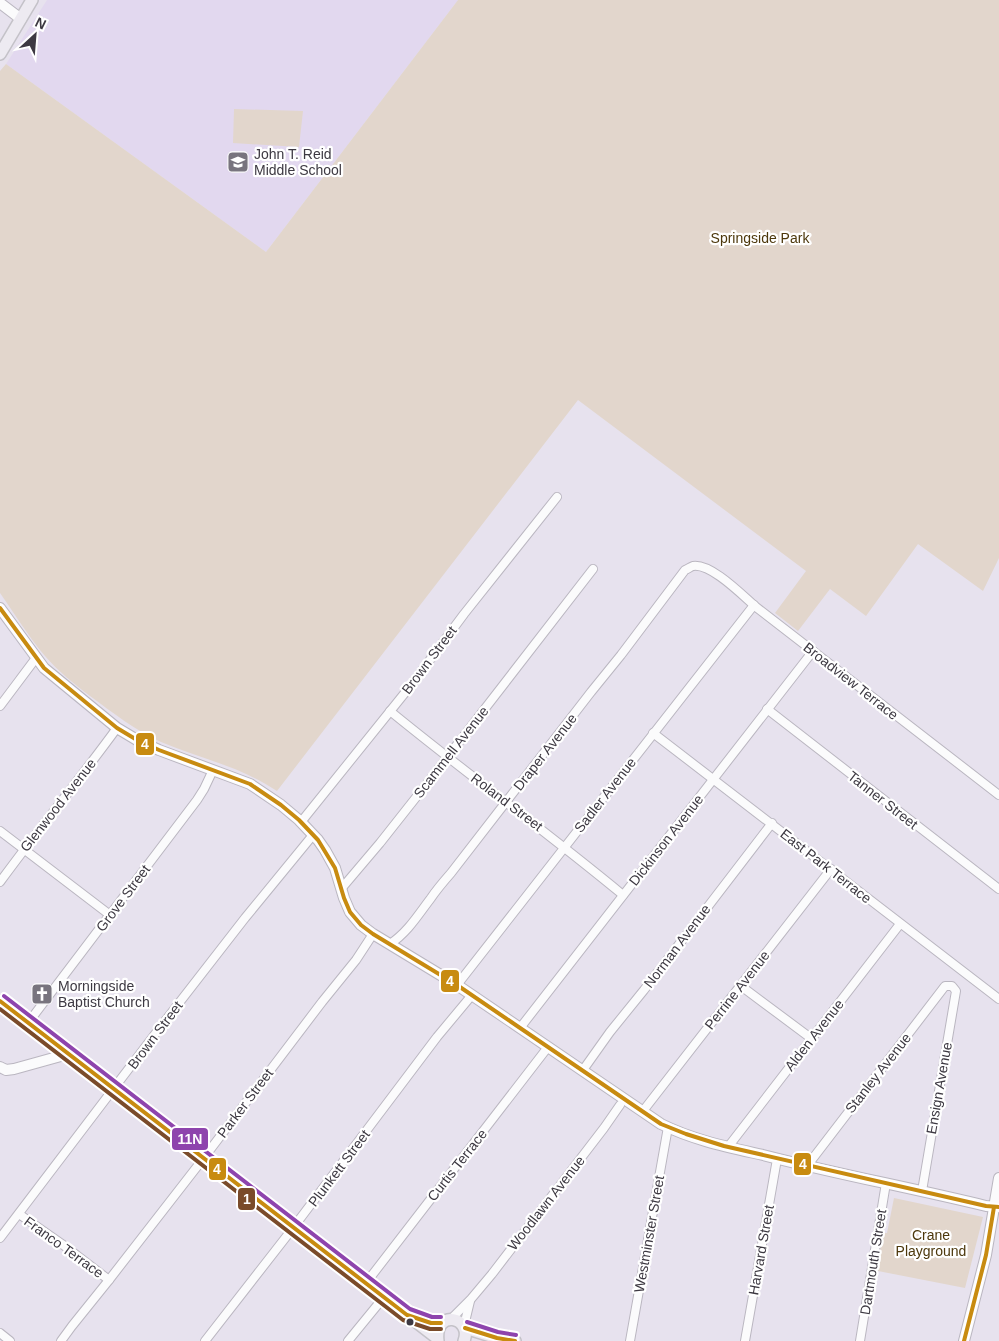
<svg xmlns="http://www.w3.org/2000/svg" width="999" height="1341" font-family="Arial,sans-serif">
	<rect width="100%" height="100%" fill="#e7e2ee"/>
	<polygon fill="#e2d8ef" points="47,0 458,0 266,252 6,64"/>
	<g fill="#e2d6cc">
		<path d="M458 0H999V558L983 591 918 544 866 616 830 589 798 631 775 613 806 571 578 400 277 791C240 766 201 759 161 742 135 730 113 713 90 696 74 684 58 671 45 656 28 636 15 614 0 593V71L6 64 266 252Z"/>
		<polygon points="234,109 303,111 299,147 233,143"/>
		<polygon points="894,1198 983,1217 965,1288 878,1271 882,1233 887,1233"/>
	</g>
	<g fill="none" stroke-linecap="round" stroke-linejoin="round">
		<g stroke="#bab6c0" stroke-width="10">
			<g id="street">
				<polyline points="0,706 36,658"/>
				<polyline points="767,709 999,889"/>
				<path d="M390 711C467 774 547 832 623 895"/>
				<polyline points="653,733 999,999"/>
				<polyline points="301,822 412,684 464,614 557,497"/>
				<polyline points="0,831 110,915"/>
				<path d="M0 882C38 830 79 780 117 728"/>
				<polyline points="341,889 380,843 425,786 593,569"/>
				<path d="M390 944C408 932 418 915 431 898 437 889 444 881 451 873L591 692 621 655 685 570C688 569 690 567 693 566 711 563 742 595 756 607L999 795"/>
				<polyline points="457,985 754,605"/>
				<polyline points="741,986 812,1039"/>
				<polyline points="28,1023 197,800 204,789 213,770"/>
				<polyline points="520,1028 813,651"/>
				<polyline points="583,1070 610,1032 644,990 772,823"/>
				<polyline points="643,1111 831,869"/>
				<polyline points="728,1147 900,924"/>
				<polyline points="807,1166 945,986 952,986 956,991 922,1191"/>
				<polyline points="19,1214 62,1244 109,1280"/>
				<polyline points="0,1238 165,1021 245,918 313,835"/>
				<polyline points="366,1283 548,1047"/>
				<polyline points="450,1320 471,1299 492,1274 604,1128 620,1105"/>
				<polyline points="464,1326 470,1301"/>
				<polyline points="0,1333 10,1341"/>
				<polyline points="61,1341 72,1326 109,1280 203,1159 322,1002 356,960 373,934"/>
				<polyline points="205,1341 293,1228 437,1037 472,995"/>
				<polyline points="348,1341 384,1297"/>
				<polyline points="630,1341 668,1127"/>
				<polyline points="745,1341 777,1159"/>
				<polyline points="860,1341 886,1183"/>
			</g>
		</g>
		<g stroke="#bab6c0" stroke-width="12">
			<g id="secondary">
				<polyline points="0,3 21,19"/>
				<path d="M0 608 44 668 117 728 137 740 159 750 250 784 281 805 299 820 318 840 325 850 335 868 344 898 350 912 361 925 373 934 457 985 661 1124C693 1140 728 1147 763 1155 837 1174 912 1188 986 1206L999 1207"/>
				<polyline points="0,1067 6,1070 14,1069 68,1054"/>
				<polyline points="964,1341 986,1255 999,1178"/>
			</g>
		</g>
		<g stroke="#c4c2c8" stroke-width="14">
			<g id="primary">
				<polyline points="0,54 32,0"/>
				<polyline points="0,1001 437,1338"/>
				<polyline points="465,1328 497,1338 515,1341"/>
				<path d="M438 1341C434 1308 473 1317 464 1341"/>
			</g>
		</g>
		<use href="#street" stroke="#fbfbfc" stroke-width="8"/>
		<use href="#secondary" stroke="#fbfbfc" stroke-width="10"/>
		<use href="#primary" stroke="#edeaf1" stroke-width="11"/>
		<g stroke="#fff" stroke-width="8">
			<g id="bus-1">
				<polyline points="0,608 44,668 117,728 137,740 159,750 250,784 281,805 299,820 318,840 335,868 344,898 350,912 361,925 373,934 457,985 661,1124 686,1134 724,1146 986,1206 999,1207"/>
				<polyline points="0,1001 407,1315 431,1323 441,1323"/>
				<polyline points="465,1328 497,1338 515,1341"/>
				<polyline points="964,1341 986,1255 994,1207"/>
			</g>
		</g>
		<g stroke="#fff" stroke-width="8">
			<polyline id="bus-2" points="0,1009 403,1320 430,1329 441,1329"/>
		</g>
		<g stroke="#fff" stroke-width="8">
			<g id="bus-3">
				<polyline points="4,996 410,1309 432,1317 441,1317"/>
				<polyline points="467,1322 498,1332 516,1335"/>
			</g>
		</g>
		<use href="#bus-1" stroke="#c88b10" stroke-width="4"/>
		<use href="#bus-2" stroke="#7a4b2a" stroke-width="4"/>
		<use href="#bus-3" stroke="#8e44ad" stroke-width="4"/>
	</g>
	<defs>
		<g id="school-square" transform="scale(1.125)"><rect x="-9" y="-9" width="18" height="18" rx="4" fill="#78747e" stroke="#fff"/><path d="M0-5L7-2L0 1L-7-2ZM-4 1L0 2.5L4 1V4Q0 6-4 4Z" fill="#fff"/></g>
		<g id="church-square" transform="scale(1.125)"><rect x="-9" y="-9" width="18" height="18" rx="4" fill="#78747e" stroke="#fff"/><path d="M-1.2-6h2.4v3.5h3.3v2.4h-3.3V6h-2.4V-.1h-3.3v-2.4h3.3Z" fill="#fff"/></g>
	</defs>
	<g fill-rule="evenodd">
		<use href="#school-square" x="238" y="162"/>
		<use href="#church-square" x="42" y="994"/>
	</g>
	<circle fill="#3d3942" stroke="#fff" stroke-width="2" cx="410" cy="1322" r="4.5"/>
	<g text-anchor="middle" stroke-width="4.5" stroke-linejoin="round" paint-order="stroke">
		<g font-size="14" fill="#3d3942" stroke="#fff" text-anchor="start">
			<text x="254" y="159">John T. Reid<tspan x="254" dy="16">Middle School</tspan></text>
			<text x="58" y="991">Morningside<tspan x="58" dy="16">Baptist Church</tspan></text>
		</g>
		<g font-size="14" fill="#4d380c" stroke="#fff">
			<text x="760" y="243">Springside Park</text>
			<text x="931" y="1240">Crane<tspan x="931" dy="16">Playground</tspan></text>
		</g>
		<g font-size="14" fill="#3d3942" stroke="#fff">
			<text transform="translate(429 660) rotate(-53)" y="5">Brown Street</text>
			<text transform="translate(851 681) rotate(38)" y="5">Broadview Terrace</text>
			<text transform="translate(451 752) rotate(-52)" y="5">Scammell Avenue</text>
			<text transform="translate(545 752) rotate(-52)" y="5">Draper Avenue</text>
			<text transform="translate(605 795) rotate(-52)" y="5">Sadler Avenue</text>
			<text transform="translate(883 800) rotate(38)" y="5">Tanner Street</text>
			<text transform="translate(507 802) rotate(37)" y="5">Roland Street</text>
			<text transform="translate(58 805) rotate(-52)" y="5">Glenwood Avenue</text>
			<text transform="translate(666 840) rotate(-52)" y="5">Dickinson Avenue</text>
			<text transform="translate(826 866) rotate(38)" y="5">East Park Terrace</text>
			<text transform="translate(123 898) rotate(-53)" y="5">Grove Street</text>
			<text transform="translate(677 946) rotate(-53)" y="5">Norman Avenue</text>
			<text transform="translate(737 990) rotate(-52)" y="5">Perrine Avenue</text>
			<text transform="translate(155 1035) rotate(-53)" y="5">Brown Street</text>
			<text transform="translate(814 1035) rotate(-52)" y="5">Alden Avenue</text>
			<text transform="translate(878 1073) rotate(-52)" y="5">Stanley Avenue</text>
			<text transform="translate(939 1088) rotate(-80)" y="5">Ensign Avenue</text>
			<text transform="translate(245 1103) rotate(-53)" y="5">Parker Street</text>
			<text transform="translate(457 1165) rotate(-52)" y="5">Curtis Terrace</text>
			<text transform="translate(339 1168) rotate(-53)" y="5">Plunkett Street</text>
			<text transform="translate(546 1203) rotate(-52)" y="5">Woodlawn Avenue</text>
			<text transform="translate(649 1234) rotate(-80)" y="5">Westminster Street</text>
			<text transform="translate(64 1247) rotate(36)" y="5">Franco Terrace</text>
			<text transform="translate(761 1250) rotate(-80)" y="5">Harvard Street</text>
			<text transform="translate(873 1262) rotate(-81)" y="5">Dartmouth Street</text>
		</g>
	</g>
	<g stroke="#fff" stroke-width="2">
		<rect x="135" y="732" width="20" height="24" rx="5" fill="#c88b10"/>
		<rect x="440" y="969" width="20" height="24" rx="5" fill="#c88b10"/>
		<rect x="171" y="1127" width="38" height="24" rx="5" fill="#8e44ad"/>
		<rect x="793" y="1152" width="19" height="24" rx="5" fill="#c88b10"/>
		<rect x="208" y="1157" width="19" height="24" rx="5" fill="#c88b10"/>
		<rect x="237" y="1187" width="19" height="24" rx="5" fill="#7a4b2a"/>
	</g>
	<g font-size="14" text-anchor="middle" font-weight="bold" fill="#fff">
		<text x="145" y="749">4</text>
		<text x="450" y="986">4</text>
		<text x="190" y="1144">11N</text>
		<text x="803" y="1169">4</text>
		<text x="217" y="1174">4</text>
		<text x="247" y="1204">1</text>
	</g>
	<g transform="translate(35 35) rotate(26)" stroke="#ffffff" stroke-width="4" paint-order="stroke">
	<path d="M0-4L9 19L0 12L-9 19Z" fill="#3d3942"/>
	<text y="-8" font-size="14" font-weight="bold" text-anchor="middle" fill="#3d3942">N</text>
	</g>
</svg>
